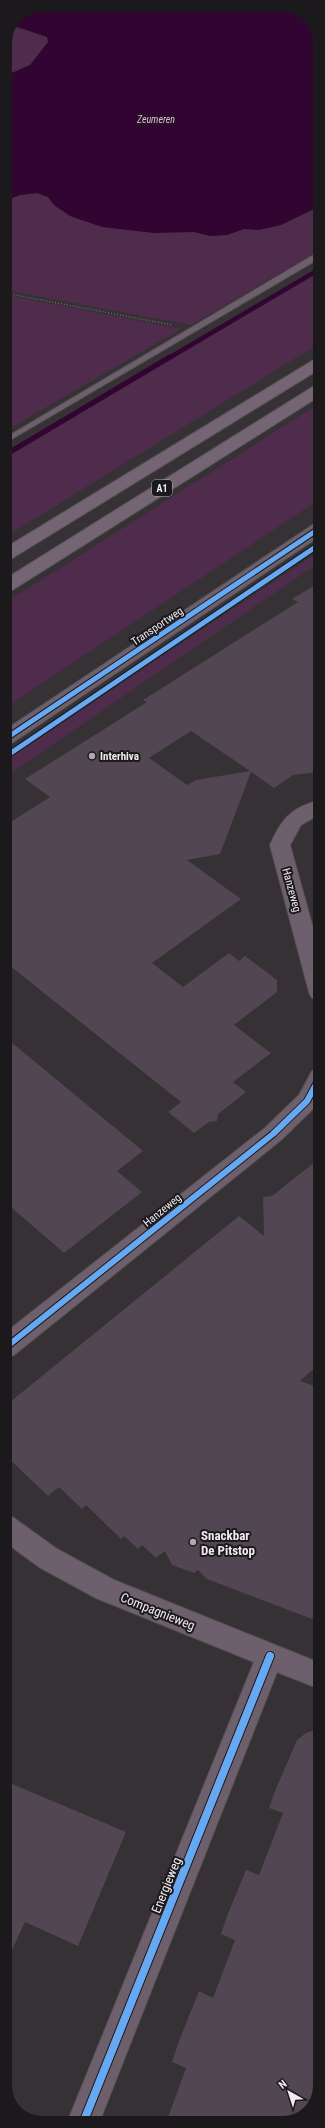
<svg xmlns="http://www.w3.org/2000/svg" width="325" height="2128" font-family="'Roboto Condensed',sans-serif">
	<rect width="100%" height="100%" fill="#353135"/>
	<g fill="#4f2c4c">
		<polygon points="11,28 25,30 47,37 49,42 30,65 5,76 5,42"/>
		<path d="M37 193 48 197 54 205 176 232H194L210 236 227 235 244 229 259 230 281 225 320 206V250L191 325 5 290V206C12 195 25 194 37 193Z"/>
		<polygon points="320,267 320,343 5,537 5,453"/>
		<polygon points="5,295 17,297 181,329 5,431"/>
		<polygon points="320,403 320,499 5,708 5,603"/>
		<polygon points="320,551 320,562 5,777 5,761"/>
	</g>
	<polygon fill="#320431" points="42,5 288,5 309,16 320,37 320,206 281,225 259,230 244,229 227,235 210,236 194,232 154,233 102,227 70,216 54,205 48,197 37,193 20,195 12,198 5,206 5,76 30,65 48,42 47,37 12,25 16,16"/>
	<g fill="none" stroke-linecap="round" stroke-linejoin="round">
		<polyline stroke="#320431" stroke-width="4.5" points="169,358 320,269"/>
		<polyline stroke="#320431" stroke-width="5.5" points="5,455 170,357"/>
	</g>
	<g fill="#514651" fill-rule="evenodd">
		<path d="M320 582V772L293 775 274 788 251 772 220 854 187 860 241 899 152 963 183 987 229 953 239 961 245 956 277 980V992L234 1025 271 1053 233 1082 246 1092 218 1114 217 1121 209 1122 194 1133 168 1112 181 1102 5 962 6 825 50 797 25 779 147 702 143 700 298 602 292 599ZM191 731 250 771 196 780 187 785 149 758Z"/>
		<polygon points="5,1037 143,1151 117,1171 142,1192 64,1253 5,1202"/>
		<polygon points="320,1158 320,1363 300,1381 320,1388 320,1599 312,1619 207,1579 198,1570 194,1573 172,1565 165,1551 156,1558 142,1545 138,1549 124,1536 121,1539 86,1505 82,1509 59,1487 48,1496 5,1455 5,1406 239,1216 264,1236 263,1197 272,1196"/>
		<polygon points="320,1728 320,2086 311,2111 288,2123 166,2123 186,2068 172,2062 179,2041 199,1991 213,1998 235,1940 221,1934 227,1916 246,1870 259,1875 283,1813 269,1808 275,1791 297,1740 306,1733"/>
		<polygon points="5,1781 126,1832 78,1946 25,1922 5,1965"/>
	</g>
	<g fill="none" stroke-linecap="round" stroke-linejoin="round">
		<g stroke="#524f52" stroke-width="2">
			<polygon id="service" points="317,253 320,253 320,258 5,443 5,438"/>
		</g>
		<g stroke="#524f52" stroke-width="2">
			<g id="minor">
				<path d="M320 800V814L301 825 290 845 320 953V1000L312 998 309 992 270 845C282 818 291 808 320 800Z"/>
				<polygon points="320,1069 320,1098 315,1107 281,1140 14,1355 5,1358 5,1333 265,1128 299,1095 312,1071"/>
				<polygon points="5,1515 14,1518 57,1549 114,1580 320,1663 320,1689 277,1672 99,2123 67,2123 254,1662 96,1598 39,1567 5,1542"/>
			</g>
		</g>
		<g stroke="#524f52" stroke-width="2">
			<polygon id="tertiary" points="320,523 320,536 12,743 5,745 5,730 314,524"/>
		</g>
		<g stroke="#524f52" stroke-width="2">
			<g id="motorway">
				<polygon points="320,357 320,369 11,559 5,560 5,548 315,359"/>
				<polygon points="320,384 320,396 11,591 5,592 5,579 314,386"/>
			</g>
		</g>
		<polyline stroke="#6f666e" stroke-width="1.5" stroke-dasharray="1 2" stroke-linecap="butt" points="5,293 172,325"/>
		<use href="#service" fill="#6d606c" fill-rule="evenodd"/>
		<use href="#minor" fill="#6d606c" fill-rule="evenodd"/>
		<use href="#tertiary" fill="#6d606c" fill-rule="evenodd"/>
		<use href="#motorway" fill="#756473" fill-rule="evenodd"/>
		<g stroke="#1c191c" stroke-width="7">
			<g id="cycleway-far2">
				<polyline points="5,739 320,528"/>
				<polyline points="5,757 320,544"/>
			</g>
		</g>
		<g stroke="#1c191c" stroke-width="8">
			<polyline id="cycleway-far1" points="5,1348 273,1134 307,1101 320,1077"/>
		</g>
		<g stroke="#1c191c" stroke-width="10">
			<polyline id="cycleway" points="83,2123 270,1656"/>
		</g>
		<use href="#cycleway-far2" stroke="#66a8f1" stroke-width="5"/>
		<use href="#cycleway-far1" stroke="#66a8f1" stroke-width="6"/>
		<use href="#cycleway" stroke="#66a8f1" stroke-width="8"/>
	</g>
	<g fill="#aea9ad" stroke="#1c191c" stroke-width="1.5">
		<circle cx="92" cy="756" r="4"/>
		<circle cx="193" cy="1542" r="4"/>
	</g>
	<g text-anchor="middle" stroke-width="4" stroke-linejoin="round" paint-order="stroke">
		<g font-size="10" font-style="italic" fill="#f8a5f1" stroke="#1c191c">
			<text x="156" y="123">Zeumeren</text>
		</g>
		<rect fill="#1c191c" stroke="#b0abaf" stroke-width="1" x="152" y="480" width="20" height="16" rx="3"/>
		<g font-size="10" font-weight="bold" fill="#efeaee">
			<text x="162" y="492">A1</text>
		</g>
		<g font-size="11" fill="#efeaee" stroke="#1c191c">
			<text transform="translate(157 626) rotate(-34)" y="4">Transportweg</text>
			<text transform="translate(292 890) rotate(75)" y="4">Hanzeweg</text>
			<text transform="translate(162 1210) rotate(-39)" y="4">Hanzeweg</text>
		</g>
		<g font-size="11" font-weight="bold" fill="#efeaee" stroke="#1c191c" text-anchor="start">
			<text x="100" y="760">Interhiva</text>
		</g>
		<g font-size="13" font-weight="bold" fill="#efeaee" stroke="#1c191c" text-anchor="start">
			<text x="201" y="1540">Snackbar<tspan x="201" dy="15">De Pitstop</tspan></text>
		</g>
		<g font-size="13" fill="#efeaee" stroke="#1c191c">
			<text transform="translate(158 1611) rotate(22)" y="5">Compagnieweg</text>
			<text transform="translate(166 1885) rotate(-68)" y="5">Energieweg</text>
		</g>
	</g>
	<path d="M0 0H325V2128H0ZM42 12H283A30 30 0 0 1 313 42V2086A30 30 0 0 1 283 2116H42A30 30 0 0 1 12 2086V42A30 30 0 0 1 42 12Z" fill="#1c191c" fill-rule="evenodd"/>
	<g transform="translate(289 2092) rotate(321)" stroke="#1c191c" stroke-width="3" paint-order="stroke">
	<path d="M0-3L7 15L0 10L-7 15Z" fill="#efeaee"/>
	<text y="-6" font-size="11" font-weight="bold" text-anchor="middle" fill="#efeaee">N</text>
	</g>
</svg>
